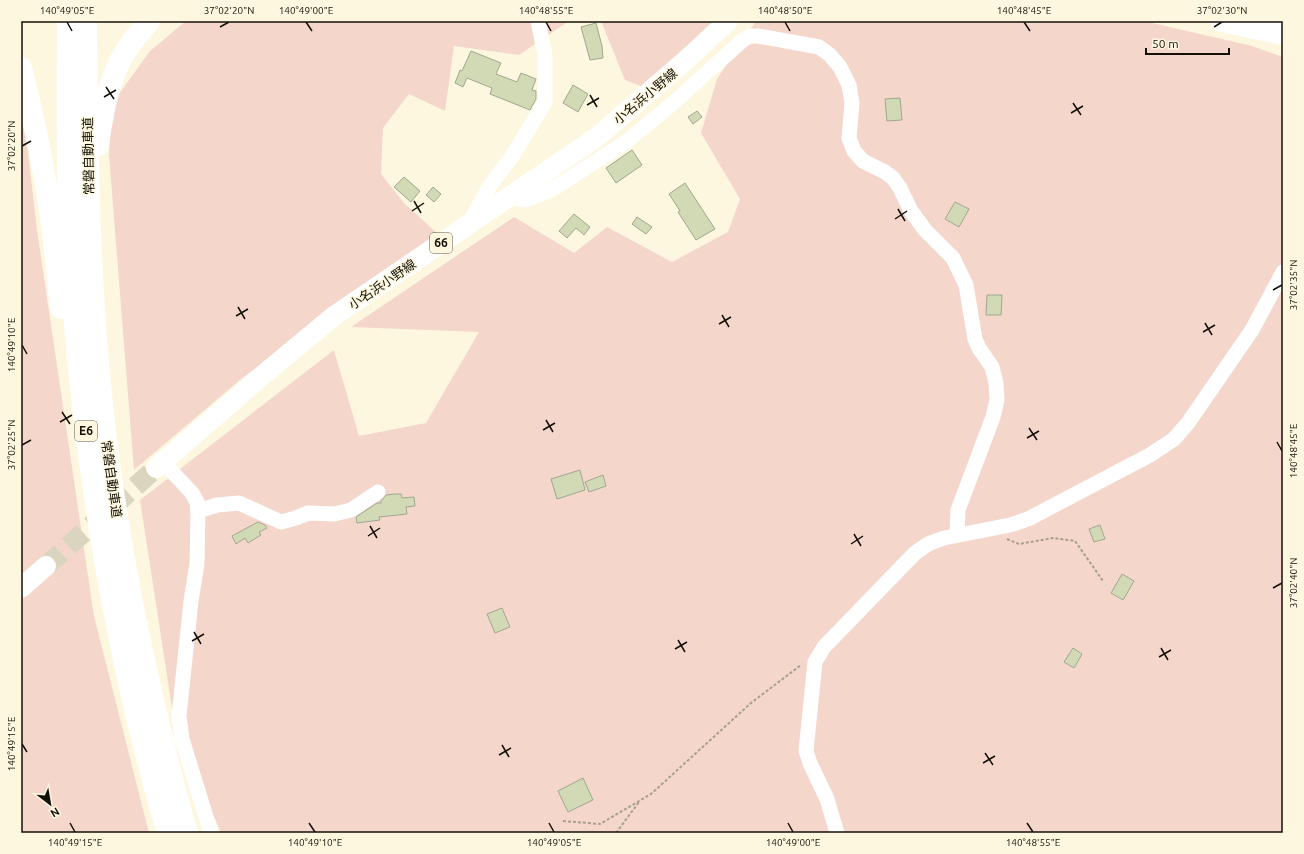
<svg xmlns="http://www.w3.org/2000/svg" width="1304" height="854" font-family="Ubuntu,'Noto Sans JP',sans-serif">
	<rect width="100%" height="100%" fill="#fef7df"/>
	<g fill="#f4d6ca">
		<polygon points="186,21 569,21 519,55 454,46 445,111 409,94 383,128 381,174 404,203 439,235 241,379 134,470 109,155 111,105 150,51"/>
		<polygon points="601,21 715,21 641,86 625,80"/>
		<polygon points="756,21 1127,21 1148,22 1252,46 1283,57 1283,833 221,833 174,721 140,500 334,350 359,436 426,423 479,332 351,327 514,217 574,253 607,227 672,262 728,232 740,199 701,133 717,79"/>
		<polygon points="21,116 28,152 37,230 94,616 149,833 21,833"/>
	</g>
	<g fill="#d1dab5" stroke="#a1a791">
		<polygon points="596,23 602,46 603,58 590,60 581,27"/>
		<polygon points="471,51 501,63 496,74 517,82 521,73 536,79 532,90 536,91 536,99 530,110 490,94 492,88 467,78 463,87 455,83 460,70 462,71"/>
		<polygon points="573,85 588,94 578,112 563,103"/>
		<polygon points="900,98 902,120 887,121 885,99"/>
		<polygon points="697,111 702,117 693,124 688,117"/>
		<polygon points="632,150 642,165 616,183 606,168"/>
		<polygon points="404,177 420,191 411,202 394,187"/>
		<polygon points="685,183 715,229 696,240 678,212 680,211 669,194"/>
		<polygon points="433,187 441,194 434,202 426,195"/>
		<polygon points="955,202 969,209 959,227 945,219"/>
		<polygon points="574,214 590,227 584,235 576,228 567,238 559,231"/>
		<polygon points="637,217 652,227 646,234 632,224"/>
		<polygon points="987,295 1002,295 1001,315 986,315"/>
		<polygon points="580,470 585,490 557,499 551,479"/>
		<polygon points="603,475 606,486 589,492 585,482"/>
		<polygon points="395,494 401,494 402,498 414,497 415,506 406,507 407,514 379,517 380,520 357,523 356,517 377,503 381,503 381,501 386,495"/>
		<polygon points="258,522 265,525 267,528 259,532 261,535 248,543 245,538 236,544 232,536"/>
		<polygon points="1100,525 1105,539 1094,542 1089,529"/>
		<polygon points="1122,574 1134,581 1123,600 1111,593"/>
		<polygon points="502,608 510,627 495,633 487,614"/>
		<polygon points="1073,648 1082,654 1074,668 1064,662"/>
		<polygon points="583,778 593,800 568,812 558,791"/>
	</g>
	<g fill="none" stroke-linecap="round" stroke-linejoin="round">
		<polyline stroke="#dbd4bf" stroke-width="20" stroke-dasharray="20 10" stroke-linecap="butt" points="46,566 156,468"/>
		<g stroke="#a6a18f" stroke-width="2" stroke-dasharray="3 2" stroke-linecap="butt">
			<polyline points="1007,539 1019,544 1053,538 1075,541 1103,581"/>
			<polyline points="563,821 600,824 651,794 751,703 801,665"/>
			<polyline points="616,833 639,802"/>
		</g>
		<g stroke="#fff" stroke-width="15">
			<polyline points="509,197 526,200 553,189 626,142 672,104 743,40 750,36 758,36 819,47 830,55 840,67 849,85 852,103 849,138 854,151 863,161 885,172 893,178 900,188 911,211 925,230 953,258 966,285 975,339 979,348 992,367 996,383 997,400 993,417 958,510 957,535"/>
			<polyline points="470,222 489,187 513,155 545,102 545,55 538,21"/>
			<polyline points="163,462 192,493 197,502 198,511 197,564 191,601 179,716 182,739 211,833"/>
			<polyline points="198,511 217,505 239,503 281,522 296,518 308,513 334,514 351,510 378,492"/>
			<polyline points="837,833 827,799 810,763 806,751 815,662 824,647 915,553 928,544 944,538 1010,525 1028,519 1150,455 1174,439 1188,423 1252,330 1283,272"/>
		</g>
		<g stroke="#fff" stroke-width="20">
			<polyline points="156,468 263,375 334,316 597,137 684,62 728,21"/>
			<polyline points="21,588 46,566"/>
		</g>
		<g stroke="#fff" stroke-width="22">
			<path d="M68 21C67 134 67 247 78 359 94 519 122 679 168 833"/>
			<path d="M86 21C87 131 88 241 97 351 107 477 129 602 159 725 168 761 176 797 187 833"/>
			<polyline points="1222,21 1283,34"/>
			<path d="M21 68C32 111 41 153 48 196 54 233 57 271 61 308"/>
			<path d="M98 145C102 116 107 88 120 61 127 47 139 33 149 21"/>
		</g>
	</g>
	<path fill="none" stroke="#131008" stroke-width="1.5" d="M67 22 72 31M306 22 312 31M546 22 551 31M785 22 790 31M1024 22 1030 31M220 27 229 22M1214 27 1222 22M106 87 114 99M590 95 597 107M104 97 116 90M1073 103 1081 115M587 105 599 98M1071 113 1083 106M22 146 31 141M414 201 421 213M898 209 905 221M412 211 424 203M895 219 907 211M1273 290 1282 285M238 307 245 319M722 315 729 327M236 316 248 309M1205 323 1212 335M719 324 731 317M1203 332 1215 325M22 345 27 354M62 412 70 424M546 420 553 432M60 422 72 415M1029 428 1037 440M543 430 555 423M1027 438 1039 431M1277 442 1282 451M22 445 31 440M370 526 377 538M854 534 861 546M368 536 380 528M851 544 863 536M1273 588 1282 583M194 632 201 644M678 640 685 652M192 641 204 634M1161 648 1168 660M675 649 687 642M1159 657 1171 650M22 744 27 752M502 745 509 757M985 753 993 765M499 755 511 748M983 763 995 756M70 823 75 832M309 823 315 832M549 823 554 832M788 823 793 832M1027 823 1033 832"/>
	<g text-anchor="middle" stroke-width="3" stroke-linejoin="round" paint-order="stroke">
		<g fill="#fef7df" stroke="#5a5548" stroke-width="1">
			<rect x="430" y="233" width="22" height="20" rx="3"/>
			<rect x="75" y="421" width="22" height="20" rx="3"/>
		</g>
		<g font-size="12" font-weight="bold" fill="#131008">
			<text x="441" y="247">66</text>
			<text x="86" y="435">E6</text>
		</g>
		<g font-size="13" fill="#131008" stroke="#fef7df">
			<text transform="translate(645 96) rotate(-40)" y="5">小名浜小野線</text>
			<text transform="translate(88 156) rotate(-91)" y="5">常磐自動車道</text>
			<text transform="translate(382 284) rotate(-34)" y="5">小名浜小野線</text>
			<text transform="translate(112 479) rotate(82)" y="5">常磐自動車道</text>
		</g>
	</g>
	<rect width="1304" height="854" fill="none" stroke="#fef7df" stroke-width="44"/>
	<g transform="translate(50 804) rotate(149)" stroke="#fef7df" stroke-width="3" paint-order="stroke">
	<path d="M0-3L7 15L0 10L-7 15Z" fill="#131008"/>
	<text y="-6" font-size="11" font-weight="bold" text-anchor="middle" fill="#131008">N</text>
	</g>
	<path d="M1146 48v6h83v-6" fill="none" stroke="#131008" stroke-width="2"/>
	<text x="1152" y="48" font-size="12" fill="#131008" stroke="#fef7df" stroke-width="3" paint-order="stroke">50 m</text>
	<rect x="22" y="22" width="1260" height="810" fill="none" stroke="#131008" stroke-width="1.5"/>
	<g font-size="10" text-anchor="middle" fill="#131008">
		<text x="67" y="14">140°49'05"E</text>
		<text x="229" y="14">37°02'20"N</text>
		<text x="306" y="14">140°49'00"E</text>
		<text x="546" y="14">140°48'55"E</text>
		<text x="785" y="14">140°48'50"E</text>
		<text x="1024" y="14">140°48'45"E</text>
		<text x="1222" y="14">37°02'30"N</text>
		<text transform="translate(11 146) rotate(-90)" y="4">37°02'20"N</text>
		<text transform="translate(1293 285) rotate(-90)" y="4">37°02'35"N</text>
		<text transform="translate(11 345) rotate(-90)" y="4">140°49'10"E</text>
		<text transform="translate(11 445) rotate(-90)" y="4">37°02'25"N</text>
		<text transform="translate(1293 451) rotate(-90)" y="4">140°48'45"E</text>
		<text transform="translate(1293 583) rotate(-90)" y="4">37°02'40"N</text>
		<text transform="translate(11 744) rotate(-90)" y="4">140°49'15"E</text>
		<text x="75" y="846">140°49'15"E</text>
		<text x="315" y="846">140°49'10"E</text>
		<text x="554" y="846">140°49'05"E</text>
		<text x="793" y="846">140°49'00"E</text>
		<text x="1033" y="846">140°48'55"E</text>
	</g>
</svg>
